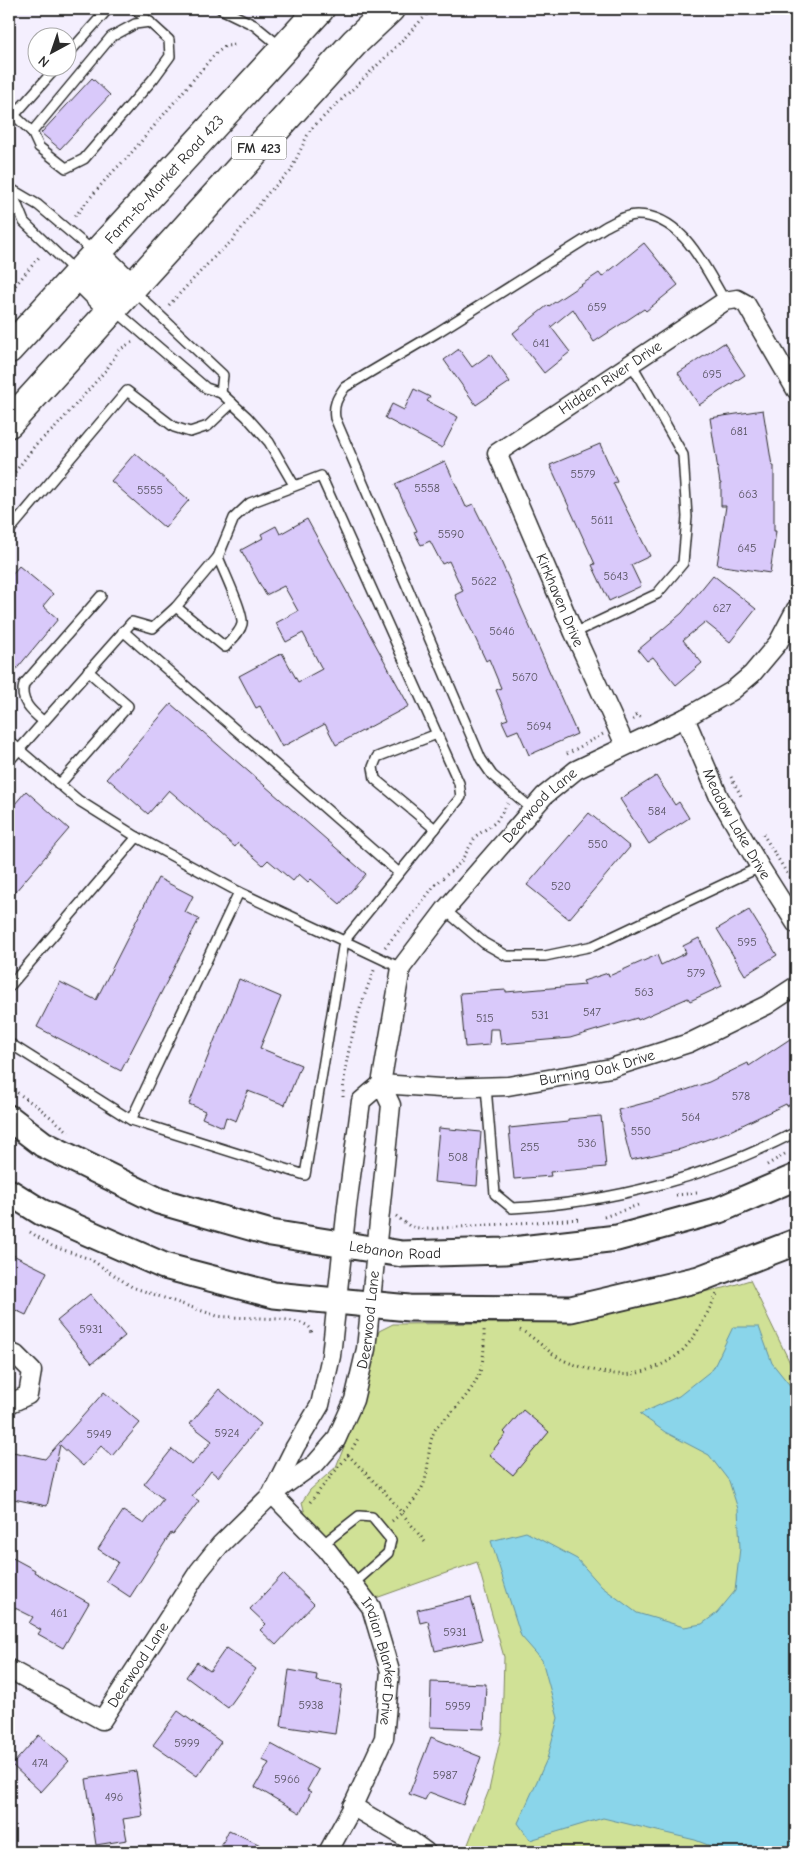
<svg xmlns="http://www.w3.org/2000/svg" width="805" height="1861" font-family="'Comic Neue',sans-serif">
	<rect width="100%" height="100%" fill="#f4effe"/>
	<filter id="ink" filterUnits="userSpaceOnUse"><feTurbulence type="fractalNoise" baseFrequency=".02" numOctaves="2"/><feDisplacementMap in="SourceGraphic" scale="10" xChannelSelector="R" yChannelSelector="G"/><feConvolveMatrix kernelMatrix="1 2 1 2 8 2 1 2 1" color-interpolation-filters="sRGB"/></filter>
	<g filter="url(#ink)">
		<polygon fill="#d0e196" stroke="#7e8660" points="750,1280 793,1369 796,1371 796,1852 465,1852 489,1790 502,1731 504,1657 477,1562 376,1598 305,1514 302,1502 310,1490 336,1467 353,1424 379,1331 393,1324 509,1323 577,1315 724,1288"/>
		<polygon fill="#8ad5ea" stroke="#64919e" points="733,1327 759,1327 772,1363 796,1393 796,1852 726,1852 695,1840 603,1818 530,1840 518,1823 547,1759 558,1718 542,1660 521,1636 491,1541 526,1532 577,1559 602,1587 637,1613 684,1627 702,1624 717,1613 735,1591 740,1548 738,1509 729,1481 709,1455 665,1432 640,1414 679,1396 713,1369"/>
		<g fill="#d9c9fa" stroke="#2b2b2b">
			<polygon points="92,78 110,95 60,149 41,133"/>
			<polygon points="644,243 678,285 646,311 644,309 594,342 573,309 551,327 570,352 544,373 513,333 548,305 549,306 599,273 602,277"/>
			<polygon points="724,343 745,375 699,405 678,373"/>
			<polygon points="459,349 472,367 490,354 510,382 476,405 444,360"/>
			<polygon points="414,389 430,397 427,401 458,417 442,448 385,418 392,404 404,410"/>
			<polygon points="763,410 772,466 774,466 774,531 776,531 770,573 717,565 726,506 721,506 721,483 720,483 710,418"/>
			<polygon points="600,444 617,482 613,483 650,556 631,565 641,586 609,601 592,565 595,564 550,465"/>
			<polygon points="135,453 189,500 165,528 111,481"/>
			<polygon points="445,461 466,507 473,504 496,550 577,734 529,755 518,730 508,734 502,721 508,719 496,690 501,688 489,659 486,661 455,595 463,591 449,561 442,564 430,541 421,545 414,532 417,531 395,484"/>
			<polygon points="307,519 409,706 336,745 325,724 282,747 260,706 256,708 239,676 282,653 298,682 322,669 303,633 286,642 276,623 298,611 284,586 266,595 241,550 263,538 261,534 276,526 280,534"/>
			<polygon points="19,566 53,594 43,606 58,619 9,678 9,578"/>
			<polygon points="713,575 756,609 730,642 705,622 683,640 702,663 676,685 653,657 647,661 638,650 682,613"/>
			<polygon points="171,704 366,874 340,904 311,879 308,882 299,874 293,881 268,860 263,865 238,843 235,847 169,790 148,814 107,778"/>
			<polygon points="656,776 675,805 679,802 689,818 649,844 620,799"/>
			<polygon points="26,791 69,829 9,899 9,811"/>
			<polygon points="589,813 630,847 569,919 527,885"/>
			<polygon points="158,878 193,896 185,912 199,919 121,1071 37,1027 60,982 96,1000"/>
			<polygon points="749,910 777,955 745,975 717,929"/>
			<polygon points="699,938 722,986 690,1001 688,998 638,1020 637,1018 570,1038 501,1044 499,1029 490,1029 489,1045 465,1047 460,993 506,990 506,992 585,985 583,981 608,973 609,976 657,955 661,965 686,953 683,946"/>
			<polygon points="239,979 281,997 260,1048 301,1065 285,1105 248,1091 236,1121 226,1117 223,1127 202,1118 205,1111 189,1104"/>
			<polygon points="790,1039 796,1048 796,1101 787,1106 786,1104 730,1131 681,1149 631,1160 618,1110 663,1098 709,1082 748,1063 749,1066"/>
			<polygon points="601,1116 606,1167 550,1172 551,1176 514,1179 509,1128 568,1122 568,1119"/>
			<polygon points="439,1128 481,1132 477,1186 434,1182"/>
			<polygon points="9,1253 47,1272 26,1315 9,1307"/>
			<polygon points="90,1294 125,1336 92,1363 57,1321"/>
			<polygon points="219,1389 261,1424 218,1477 211,1471 192,1496 199,1501 173,1534 171,1533 130,1597 106,1581 118,1562 98,1549 123,1511 144,1524 163,1499 144,1484 172,1449 192,1465 212,1441 190,1424"/>
			<polygon points="104,1392 140,1423 112,1456 101,1446 83,1466 60,1445 47,1506 9,1498 9,1470 13,1452 45,1459"/>
			<polygon points="523,1410 549,1432 513,1475 489,1455 506,1434 504,1432"/>
			<polygon points="9,1556 35,1570 34,1572 89,1603 63,1648 38,1634 41,1630 29,1623 33,1617 9,1605"/>
			<polygon points="283,1574 314,1604 276,1645 260,1630 266,1624 250,1609"/>
			<polygon points="471,1597 482,1640 435,1651 428,1621 420,1623 417,1610"/>
			<polygon points="226,1648 256,1669 228,1708 186,1677 197,1662 210,1671"/>
			<polygon points="289,1670 317,1675 316,1681 342,1685 335,1734 281,1726"/>
			<polygon points="431,1682 486,1684 484,1729 430,1727"/>
			<polygon points="178,1711 221,1742 197,1776 153,1745"/>
			<polygon points="39,1735 69,1761 41,1792 12,1765"/>
			<polygon points="431,1737 481,1757 463,1805 429,1792 425,1800 409,1794"/>
			<polygon points="271,1744 318,1770 307,1790 311,1792 300,1813 255,1787 269,1763 262,1760"/>
			<polygon points="136,1771 143,1816 123,1819 127,1840 96,1845 86,1779"/>
			<polygon points="229,1830 275,1852 218,1852"/>
		</g>
		<g fill="none" stroke-linecap="round" stroke-linejoin="round">
			<g stroke="#2b2b2b" stroke-width="12">
				<g id="service">
					<polyline points="221,9 254,25 281,47"/>
					<polyline points="68,54 108,9"/>
					<polyline points="14,115 32,132 39,147 66,168 84,159 154,78 170,56 169,40 135,9"/>
					<polyline points="9,121 56,68"/>
					<polyline points="32,132 111,37 135,24 150,22"/>
					<polyline points="9,188 38,205 94,252"/>
					<polyline points="11,190 24,222 76,272"/>
					<polyline points="133,290 223,375 221,393"/>
					<polyline points="115,310 206,388 221,393 247,417 269,442 294,485"/>
					<polyline points="9,531 127,391 174,427 190,432 208,426 232,403"/>
					<path d="M176 607 225 647C231 640 240 633 242 624 244 613 223 570 218 557"/>
					<polyline points="123,631 399,873"/>
					<polyline points="574,633 657,594 683,563 687,517 683,455 631,363"/>
					<path d="M43 721C32 712 19 701 24 684L101 596"/>
					<polyline points="9,741 78,800 137,837 239,892"/>
					<polyline points="9,761 132,622 153,628 176,607 218,557 234,518 250,503 321,476 459,783 461,797 344,941 401,968"/>
					<polyline points="59,785 128,706 88,671"/>
					<path d="M532 809 492 775 481 759 335 418C333 405 337 398 345 387L438 332 605 227C615 222 626 215 637 215 683 215 705 268 725 301"/>
					<polyline points="435,829 375,779 373,767 377,757 437,734"/>
					<polyline points="445,910 484,943 507,956 545,956 593,946 760,867"/>
					<polyline points="9,987 137,837"/>
					<polyline points="9,1043 131,1120 305,1175 344,941 239,892 131,1120"/>
					<path d="M486 1087 495 1194 512 1208C610 1203 709 1177 796 1132"/>
					<polyline points="322,1545 359,1516 372,1517 391,1540 388,1553 353,1584"/>
				</g>
			</g>
			<g stroke="#2b2b2b" stroke-width="21">
				<g id="minor">
					<path id="s1" d="M685 718 719 797 760 867 796 924"/>
					<path id="s2" d="M625 745 574 633 497 453 725 301 737 299 746 304 796 390"/>
					<path id="s3" d="M381 1084 440 1088 508 1086 611 1068 689 1043 767 1005 796 986"/>
					<polyline points="9,1352 16,1355 32,1371 28,1395 9,1404"/>
					<polyline points="273,1491 295,1447 320,1405 331,1356 347,1206 361,1101 381,1084"/>
					<path id="s4" d="M272 1494 327 1550 371 1607 390 1671 384 1738 351 1810 328 1852"/>
					<path id="s5" d="M9 1669 102 1720 199 1571 220 1545 272 1494 316 1463 336 1440 354 1400 366 1349 391 1105 381 1084 401 968 445 910 544 796 576 770 685 718 732 691 752 674 778 643 796 609"/>
					<polyline points="352,1806 411,1841 426,1852"/>
				</g>
			</g>
			<g stroke="#2b2b2b" stroke-width="29">
				<g id="secondary">
					<path id="s6" d="M9 1118 43 1144 159 1201 271 1233 402 1254 504 1251 617 1238 719 1210 796 1177"/>
					<polyline points="9,1192 41,1212 164,1266 274,1295 409,1308 571,1309 699,1279 796,1242"/>
				</g>
			</g>
			<g stroke="#2b2b2b" stroke-width="31">
				<g id="primary">
					<polyline points="95,254 131,289"/>
					<polyline points="78,273 113,308"/>
					<path id="s7" d="M9 349 320 9"/>
					<polyline points="9,423 355,42 390,9"/>
				</g>
			</g>
			<g stroke="#2b2b2b" stroke-width="3" stroke-dasharray="1 4" stroke-linecap="butt">
				<path d="M75 216C92 196 108 175 127 158L215 54 226 46 236 45"/>
				<polyline points="9,293 40,256"/>
				<polyline points="169,305 218,253 232,241 268,193 290,172 310,130 390,53 432,9"/>
				<polyline points="9,480 36,444 55,428 107,369 119,350 132,342"/>
				<polyline points="633,720 636,715 643,718"/>
				<polyline points="567,754 603,734"/>
				<polyline points="731,777 741,796"/>
				<polyline points="763,834 791,880"/>
				<polyline points="385,947 413,914 435,885 460,863 476,836 496,822 508,803"/>
				<polyline points="9,1087 38,1107 69,1132"/>
				<path d="M343 1097C344 1055 359 1007 375 968"/>
				<polyline points="767,1165 785,1154"/>
				<polyline points="676,1195 697,1193"/>
				<polyline points="396,1216 411,1227 427,1229 581,1219"/>
				<polyline points="604,1217 641,1204"/>
				<path d="M30 1232 52 1246 90 1259 132 1287 217 1316C236 1319 299 1315 310 1328 311 1330 312 1333 312 1335"/>
				<path d="M520 1330C535 1337 546 1351 561 1359 576 1367 615 1377 632 1374 647 1372 669 1363 681 1352 697 1336 707 1314 717 1294"/>
				<polyline points="352,1449 359,1437"/>
				<polyline points="348,1455 390,1498 425,1542"/>
				<polyline points="310,1502 349,1454"/>
				<path d="M392 1521C406 1510 423 1494 426 1476 429 1462 428 1447 433 1434 435 1427 445 1419 450 1414 480 1382 485 1371 484 1328"/>
			</g>
			<use href="#service" stroke="#fff" stroke-width="9"/>
			<use href="#minor" stroke="#fff" stroke-width="18"/>
			<use href="#secondary" stroke="#fff" stroke-width="25"/>
			<use href="#primary" stroke="#fff" stroke-width="28"/>
		</g>
	</g>
	<g text-anchor="middle" stroke-width="4" stroke-linejoin="round" paint-order="stroke">
		<g font-size="12" fill="#56525f">
			<text x="597" y="311">659</text>
			<text x="541" y="347">641</text>
			<text x="712" y="378">695</text>
			<text x="739" y="435">681</text>
			<text x="583" y="478">5579</text>
			<text x="427" y="492">5558</text>
			<text x="150" y="494">5555</text>
			<text x="748" y="498">663</text>
			<text x="602" y="524">5611</text>
			<text x="451" y="538">5590</text>
			<text x="747" y="552">645</text>
			<text x="616" y="580">5643</text>
			<text x="484" y="585">5622</text>
			<text x="722" y="612">627</text>
			<text x="502" y="635">5646</text>
			<text x="525" y="681">5670</text>
			<text x="539" y="730">5694</text>
			<text x="657" y="815">584</text>
			<text x="598" y="848">550</text>
			<text x="561" y="890">520</text>
			<text x="747" y="946">595</text>
			<text x="696" y="977">579</text>
			<text x="644" y="996">563</text>
			<text x="592" y="1016">547</text>
			<text x="540" y="1019">531</text>
			<text x="485" y="1022">515</text>
			<text x="741" y="1100">578</text>
			<text x="691" y="1121">564</text>
			<text x="641" y="1135">550</text>
			<text x="587" y="1147">536</text>
			<text x="530" y="1151">255</text>
			<text x="458" y="1161">508</text>
			<text x="91" y="1333">5931</text>
			<text x="227" y="1437">5924</text>
			<text x="99" y="1438">5949</text>
			<text x="59" y="1617">461</text>
			<text x="455" y="1636">5931</text>
			<text x="311" y="1709">5938</text>
			<text x="458" y="1710">5959</text>
			<text x="187" y="1747">5999</text>
			<text x="40" y="1767">474</text>
			<text x="445" y="1779">5987</text>
			<text x="287" y="1783">5966</text>
			<text x="114" y="1801">496</text>
		</g>
		<rect fill="#fff" stroke="#6b6b6b" stroke-width="1" x="231.5" y="136.5" width="55" height="23" rx="4"/>
		<g font-size="14" font-weight="bold" fill="#2b2b2b">
			<text x="259" y="153">FM 423</text>
		</g>
		<g font-size="15" fill="#2b2b2b" stroke="#fff">
			<text dy="5" stroke="none"><textPath href="#s7" startOffset="230">Farm-to-Market Road 423</textPath></text>
			<text dy="5" stroke="none"><textPath href="#s2" startOffset="455">Hidden River Drive</textPath></text>
			<text transform="translate(560 600) rotate(67)" y="5">Kirkhaven Drive</text>
			<text dy="5" stroke="none"><textPath href="#s5" startOffset="1171">Deerwood Lane</textPath></text>
			<text dy="5" stroke="none"><textPath href="#s1" startOffset="118">Meadow Lake Drive</textPath></text>
			<text dy="5" stroke="none"><textPath href="#s3" startOffset="218">Burning Oak Drive</textPath></text>
			<text dy="5" stroke="none"><textPath href="#s6" startOffset="414">Lebanon Road</textPath></text>
			<text dy="5" stroke="none"><textPath href="#s5" startOffset="600">Deerwood Lane</textPath></text>
			<text dy="5" stroke="none"><textPath href="#s4" startOffset="206">Indian Blanket Drive</textPath></text>
			<text dy="5" stroke="none"><textPath href="#s5" startOffset="172">Deerwood Lane</textPath></text>
		</g>
	</g>
	<rect width="805" height="1861" fill="none" stroke="#fff" stroke-width="30"/>
	<rect x="15" y="15" width="775" height="1831" fill="none" stroke="#2b2b2b" stroke-width="2" filter="url(#ink)"/>
	<g transform="translate(52 52) rotate(220)"><circle r="24" fill="#ffffff" stroke="#aaaaaa"/>
	<path d="M0-4L9 19L0 12L-9 19Z" fill="#2b2b2b"/>
	<text y="-8" font-size="14" font-weight="bold" text-anchor="middle" fill="#2b2b2b">N</text>
	</g>
</svg>
